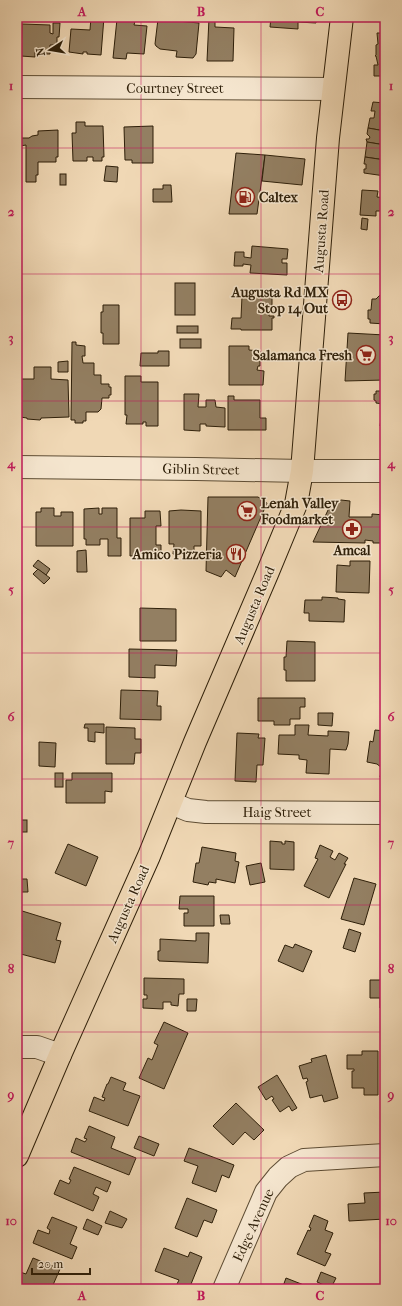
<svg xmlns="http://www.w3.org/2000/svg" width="402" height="1306" font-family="'IM FELL French Canon',serif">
	<rect width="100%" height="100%" fill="#f0d8b5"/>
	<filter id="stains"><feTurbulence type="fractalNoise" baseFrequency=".005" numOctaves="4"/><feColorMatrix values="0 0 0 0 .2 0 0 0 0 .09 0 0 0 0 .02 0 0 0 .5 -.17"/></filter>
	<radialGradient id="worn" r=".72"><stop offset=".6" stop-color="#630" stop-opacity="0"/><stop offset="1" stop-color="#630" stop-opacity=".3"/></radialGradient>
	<g fill="#937f62" stroke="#2e1f09">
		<polygon points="91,17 104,17 101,55 87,54 87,52 83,52 83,54 69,52 71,29 90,30"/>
		<polygon points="171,17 177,17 177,21 199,23 196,54 193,58 176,57 177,51 160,49 156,46 155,44 158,19 171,20"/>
		<polygon points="271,17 316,17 316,23 298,22 298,29 270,27"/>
		<polygon points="209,18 215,18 215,27 234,28 233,61 207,61"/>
		<polygon points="117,19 135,21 134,25 147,26 144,54 127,53 126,59 113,58"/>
		<polygon points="53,23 60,23 59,37 57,37 57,45 50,45 50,54 38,54 38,52 35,52 35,57 21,56 22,24 50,25 50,33 53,34"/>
		<polygon points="377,33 385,33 385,76 374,76 374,65 378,65 376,56 375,56 376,55 376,45 378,44"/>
		<polygon points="373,102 385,103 385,131 368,128 370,118 374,118 375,111 371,111"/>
		<polygon points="76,122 85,122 85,126 103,126 104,157 102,157 102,161 93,161 93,157 87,157 87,161 73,161 72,133 76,133"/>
		<polygon points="153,126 153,163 132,163 132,160 125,160 124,127"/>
		<polygon points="368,128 385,131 385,145 367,142 366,139 369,139 370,137 367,134"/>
		<polygon points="58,130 58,157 56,157 56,162 38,162 38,175 36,175 36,182 26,182 26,145 20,146 20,138 29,138 32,136 38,135 38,131"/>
		<polygon points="367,142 385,145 385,160 365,157"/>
		<polygon points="236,153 265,155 257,214 229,214"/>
		<polygon points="265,155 305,159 302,185 262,181"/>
		<polygon points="365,157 385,160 385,176 364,173 364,169 366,169 366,164 364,164"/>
		<polygon points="106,166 118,167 117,182 104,181"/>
		<rect x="60" y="174" width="6" height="11"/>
		<polygon points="163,185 171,185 172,202 153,202 153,189 163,189"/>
		<polygon points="362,190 378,191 377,197 385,198 385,211 376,211 376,216 360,215"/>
		<polygon points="362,218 368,219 367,230 361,229"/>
		<polygon points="252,246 288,249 287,259 282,259 282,263 287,263 287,275 250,273 251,265 243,264 243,266 234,266 235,252 244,252 244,257 251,258"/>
		<rect x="175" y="283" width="20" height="32"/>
		<polygon points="381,294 382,296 385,296 385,324 370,323 370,319 368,319 368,310 371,310 372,299 376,299"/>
		<polygon points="242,296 272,296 272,310 274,310 274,312 269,312 269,316 274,316 274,318 272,318 272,330 241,330 241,329 231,329 232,318 241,318"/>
		<polygon points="103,305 119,305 119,344 103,344 103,333 101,333 101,312 103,312"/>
		<rect x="177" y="326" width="21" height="7"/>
		<polygon points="348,333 385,335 385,380 345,381"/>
		<rect x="180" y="339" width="21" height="9"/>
		<polygon points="72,342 76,342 76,345 85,346 85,356 82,356 83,363 94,363 94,375 101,375 101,384 109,384 109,387 111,387 111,395 109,395 109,398 102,398 101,409 98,412 86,412 86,421 83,421 83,423 75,423 75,420 71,420"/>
		<polygon points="229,346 249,346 249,350 260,351 260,366 258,366 257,370 264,371 263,385 229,385"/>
		<polygon points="158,351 169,351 169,366 140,366 141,353 158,353"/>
		<polygon points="68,361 68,372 58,372 58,362"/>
		<polygon points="34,367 51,367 51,379 68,380 69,417 41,418 41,419 40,420 27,419 27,418 20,417 20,379 34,379"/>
		<polygon points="125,376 141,376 141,382 158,382 158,426 146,426 146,422 143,422 143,424 126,424 127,415 125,415"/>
		<polygon points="376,391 385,391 385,426 380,426 383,404 376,403 376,401 374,400 374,394 376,394"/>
		<polygon points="184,394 199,394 198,407 206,407 206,400 215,400 216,407 225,408 225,427 206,426 206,424 200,424 200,431 184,430"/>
		<polygon points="228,396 234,396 234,400 260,400 260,418 266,418 266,430 228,430"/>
		<polygon points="208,497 258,497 267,503 235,577 226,570 221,577 206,571"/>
		<polygon points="341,500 350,501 349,517 372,517 372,514 385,515 385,543 373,543 373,541 365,540 365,543 313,542 329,508"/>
		<polygon points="41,508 54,508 54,516 61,516 61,512 73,512 73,546 36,546 36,512 41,512"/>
		<polygon points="99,508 99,514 102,514 102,508 117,508 117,538 121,538 121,556 108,556 108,539 100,539 100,545 86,545 86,539 84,539 84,509"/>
		<polygon points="181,510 201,511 201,546 194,546 194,554 173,554 174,544 169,544 169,511"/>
		<polygon points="145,511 160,511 161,526 156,526 156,545 161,545 161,552 142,552 142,555 130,556 130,518 145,518"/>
		<polygon points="86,550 87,572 77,572 77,551"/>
		<polygon points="38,560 50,569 46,575 33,566"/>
		<polygon points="350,561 370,561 369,593 336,592 337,565 350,566"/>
		<polygon points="38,569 50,578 44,584 33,574"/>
		<polygon points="322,597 338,598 338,599 345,600 344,622 309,621 309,613 304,613 305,600 322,600"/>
		<polygon points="140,608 176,609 176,641 140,641"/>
		<polygon points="287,641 315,642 315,681 286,681 286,670 284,670 284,657 286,657"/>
		<polygon points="129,649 177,650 176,666 155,665 155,678 129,677"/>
		<polygon points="121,690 158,691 157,706 161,706 161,720 120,719"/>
		<polygon points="258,698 305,698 305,707 300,707 300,719 290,719 290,725 274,725 274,721 258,721"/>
		<polygon points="318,713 333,713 332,726 318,725"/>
		<polygon points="20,724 20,753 17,753 17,725"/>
		<polygon points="85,724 104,724 104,733 95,732 95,742 88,741 88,728 84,728"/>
		<polygon points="295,725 309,725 308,735 328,736 328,731 349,732 348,744 346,750 330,749 329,774 306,773 307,760 299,759 299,755 278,754 279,735 295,735"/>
		<polygon points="106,727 135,728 135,739 141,739 141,753 135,753 134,764 106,764"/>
		<polygon points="375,730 385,731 385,778 380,777 382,768 377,764 367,762 370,741 373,742"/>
		<polygon points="237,733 259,734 258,738 265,738 263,765 257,765 256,782 235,781"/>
		<polygon points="39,742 56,743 55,767 39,766"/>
		<rect x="55" y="773" width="8" height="14"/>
		<polygon points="72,773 112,773 112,792 105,791 105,803 66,803 66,780 72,780"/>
		<rect x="17" y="820" width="10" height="12"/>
		<polygon points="270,841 282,842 282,844 285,844 285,841 294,842 294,870 270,869"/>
		<polygon points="68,844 98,857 86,886 55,873"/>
		<polygon points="320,845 333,851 330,857 335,860 339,853 348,858 344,864 346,864 329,898 304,886 318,859 315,858"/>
		<polygon points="202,847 236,853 235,861 239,862 235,883 216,879 216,883 209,882 208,885 193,882 196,863 199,863"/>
		<polygon points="261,863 265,882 250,885 246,866"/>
		<polygon points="354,878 376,884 364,925 341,919"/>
		<polygon points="17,879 27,879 28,892 17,892"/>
		<polygon points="384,891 385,891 385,910 383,910"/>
		<polygon points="180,896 214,896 214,926 184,926 184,913 188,913 188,909 179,909"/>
		<polygon points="19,910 61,923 56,940 61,941 55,963 17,953 17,917"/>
		<polygon points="220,915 229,915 230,924 221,924"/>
		<polygon points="349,929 361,933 355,952 343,948"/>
		<polygon points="196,933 209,933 208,963 159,961 159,960 158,960 158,951 160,951 160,939 196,941"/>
		<polygon points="295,944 312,951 303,972 278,961 285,945 293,948"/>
		<polygon points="144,978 184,979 184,994 179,994 178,1006 171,1005 171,1002 163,1002 163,1009 143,1008 143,999 147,999 147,995 144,995"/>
		<polygon points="370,980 385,980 385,1008 380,1008 380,998 370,998"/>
		<polygon points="187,999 197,999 196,1011 187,1011"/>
		<polygon points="164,1022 188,1033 164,1089 139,1078 148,1058 152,1060 158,1045 154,1043"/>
		<polygon points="362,1051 378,1051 378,1095 364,1095 364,1088 352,1088 352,1071 354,1071 354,1069 347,1069 347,1055 362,1055"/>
		<polygon points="326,1055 338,1098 324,1102 322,1095 310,1098 306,1082 308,1081 307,1078 303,1079 299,1066 312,1062 311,1059"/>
		<polygon points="277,1075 297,1108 292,1111 289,1106 280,1112 272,1100 274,1099 272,1096 266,1100 258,1087"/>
		<polygon points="111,1077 126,1083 123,1090 140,1096 128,1126 89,1111 94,1097 104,1101 105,1098 102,1097 107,1084 108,1084"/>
		<polygon points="236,1103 264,1130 254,1140 245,1132 233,1145 213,1126"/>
		<polygon points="89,1126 115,1137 111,1148 136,1158 129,1175 71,1152 76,1138 85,1142 87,1139 84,1138"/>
		<polygon points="139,1136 159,1144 154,1156 134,1148"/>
		<polygon points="189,1148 234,1165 229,1178 222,1175 216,1192 192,1183 198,1166 184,1161"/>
		<polygon points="74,1167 111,1182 107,1192 96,1187 93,1194 99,1197 93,1211 54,1194 60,1180 69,1184 71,1180 69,1179"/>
		<polygon points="385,1192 385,1219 349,1221 348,1204 365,1203 364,1193"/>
		<polygon points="187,1198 217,1210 212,1223 204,1220 197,1237 175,1228"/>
		<polygon points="110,1211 127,1219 122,1228 105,1223"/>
		<polygon points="314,1215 328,1221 325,1230 333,1233 325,1252 331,1254 325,1266 297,1254 308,1230 310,1231 311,1228 309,1227"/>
		<polygon points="52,1217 77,1227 70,1244 77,1247 72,1259 33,1243 38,1230 49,1234 50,1230 47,1228"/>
		<polygon points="87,1219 102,1226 98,1235 83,1229"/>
		<polygon points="164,1248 188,1257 190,1252 202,1257 189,1289 177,1284 179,1280 155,1271"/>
		<polygon points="33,1258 60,1269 53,1285 59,1289 26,1289 17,1285 17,1280 20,1272 26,1274"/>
		<polygon points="321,1272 336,1278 331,1288 317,1282"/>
		<polygon points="286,1278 314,1289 282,1289"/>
	</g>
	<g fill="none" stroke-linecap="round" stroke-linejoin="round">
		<g stroke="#5e4d34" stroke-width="24">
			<g id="minor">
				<polyline points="17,87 333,89"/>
				<polyline points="17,467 196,469 302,471 385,471"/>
				<polyline points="171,803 188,810 206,812 385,813"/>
				<polyline points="17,1047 37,1047 60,1055"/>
				<polyline points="224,1289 266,1192 278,1177 289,1167 304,1160 385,1155"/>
			</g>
		</g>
		<g stroke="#2e1f09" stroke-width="24">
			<polyline id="major" points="17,1156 60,1055 149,856 195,742 267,574 296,504 302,471 328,138 342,17"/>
		</g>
		<use href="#minor" stroke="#f5e6cf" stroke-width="22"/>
		<use href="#major" stroke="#f0d8b5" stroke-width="22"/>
	</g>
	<path fill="none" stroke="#c2185b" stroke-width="1" stroke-opacity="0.55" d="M141 17V1289M261 17V1289M17 148H385M17 274H385M17 401H385M17 527H385M17 653H385M17 779H385M17 905H385M17 1032H385M17 1158H385"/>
	<defs>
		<g id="fuel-ring" transform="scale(1)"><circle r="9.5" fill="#f5e6cf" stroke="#8f2418" stroke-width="1.5"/><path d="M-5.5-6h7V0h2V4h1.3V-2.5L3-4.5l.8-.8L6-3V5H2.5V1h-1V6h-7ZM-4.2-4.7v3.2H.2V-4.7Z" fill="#8f2418"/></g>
		<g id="bus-ring" transform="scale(1)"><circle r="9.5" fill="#f5e6cf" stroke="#8f2418" stroke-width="1.5"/><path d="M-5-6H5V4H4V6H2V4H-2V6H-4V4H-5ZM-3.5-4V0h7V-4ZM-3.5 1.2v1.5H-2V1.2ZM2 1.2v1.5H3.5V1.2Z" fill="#8f2418"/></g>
		<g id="supermarket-ring" transform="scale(1)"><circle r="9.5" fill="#f5e6cf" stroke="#8f2418" stroke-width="1.5"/><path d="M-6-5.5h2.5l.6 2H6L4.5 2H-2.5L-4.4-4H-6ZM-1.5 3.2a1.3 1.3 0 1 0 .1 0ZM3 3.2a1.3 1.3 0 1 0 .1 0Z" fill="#8f2418"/></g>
		<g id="pharmacy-ring" transform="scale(1)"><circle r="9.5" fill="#f5e6cf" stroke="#8f2418" stroke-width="1.5"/><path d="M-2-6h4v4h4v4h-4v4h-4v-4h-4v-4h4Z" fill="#8f2418"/></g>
		<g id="restaurant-ring" transform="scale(1)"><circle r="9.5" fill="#f5e6cf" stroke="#8f2418" stroke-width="1.5"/><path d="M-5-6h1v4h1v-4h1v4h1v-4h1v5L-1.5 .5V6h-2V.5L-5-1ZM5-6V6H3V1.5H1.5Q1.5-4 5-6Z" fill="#8f2418"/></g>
	</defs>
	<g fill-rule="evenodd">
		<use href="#fuel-ring" x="245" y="197"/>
		<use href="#bus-ring" x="342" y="300"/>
		<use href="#supermarket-ring" x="366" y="355"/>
		<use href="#supermarket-ring" x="247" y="511"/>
		<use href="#pharmacy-ring" x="352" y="529"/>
		<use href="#restaurant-ring" x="236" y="554"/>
	</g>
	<g text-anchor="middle" stroke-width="3" stroke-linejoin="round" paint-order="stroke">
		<g font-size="14" fill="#2e1f09" stroke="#f5e6cf">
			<text x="175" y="93">Courtney Street</text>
			<text transform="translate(321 231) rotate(-86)" y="5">Augusta Road</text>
			<text transform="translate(201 469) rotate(1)" y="5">Giblin Street</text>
			<text transform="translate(254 605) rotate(-67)" y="5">Augusta Road</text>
			<text x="277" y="817">Haig Street</text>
			<text transform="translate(128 904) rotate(-66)" y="5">Augusta Road</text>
			<text transform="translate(253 1225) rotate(-65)" y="5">Edge Avenue</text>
		</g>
		<g font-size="14" font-weight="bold" fill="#2e1f09" stroke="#f5e6cf" text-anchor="end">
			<text x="259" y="202" text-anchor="start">Caltex</text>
			<text x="328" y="297">Augusta Rd MX<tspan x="328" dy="16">Stop 14 Out</tspan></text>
			<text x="352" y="360">Salamanca Fresh</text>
			<text x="261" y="508" text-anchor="start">Lenah Valley<tspan x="261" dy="16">Foodmarket</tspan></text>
			<text x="352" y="555" text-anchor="middle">Amcal</text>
			<text x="222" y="559">Amico Pizzeria</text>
		</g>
	</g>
	<rect width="402" height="1306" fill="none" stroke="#f0d8b5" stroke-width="44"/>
	<g transform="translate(50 50) rotate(258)" stroke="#f5e6cf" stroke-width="3" paint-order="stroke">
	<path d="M0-3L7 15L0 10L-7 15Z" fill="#2e1f09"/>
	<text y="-6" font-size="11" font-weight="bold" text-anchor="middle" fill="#2e1f09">N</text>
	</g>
	<path d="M32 1268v6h58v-6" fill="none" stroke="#2e1f09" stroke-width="2"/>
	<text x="38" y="1268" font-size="12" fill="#2e1f09" stroke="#f5e6cf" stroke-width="3" paint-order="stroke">20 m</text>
	<rect x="22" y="22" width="358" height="1262" fill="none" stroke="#c2185b" stroke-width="1.5"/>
	<g font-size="13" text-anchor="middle" font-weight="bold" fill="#c2185b">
		<text x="82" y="16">A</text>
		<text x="201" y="16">B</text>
		<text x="320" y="16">C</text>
		<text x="11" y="90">1</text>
		<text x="391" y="90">1</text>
		<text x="11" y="216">2</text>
		<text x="391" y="216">2</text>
		<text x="11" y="342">3</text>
		<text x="391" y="342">3</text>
		<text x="11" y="468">4</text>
		<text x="391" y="468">4</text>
		<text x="11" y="594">5</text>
		<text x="391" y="594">5</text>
		<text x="11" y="721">6</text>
		<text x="391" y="721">6</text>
		<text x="11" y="847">7</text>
		<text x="391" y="847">7</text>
		<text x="11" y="973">8</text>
		<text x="391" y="973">8</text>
		<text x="11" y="1099">9</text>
		<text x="391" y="1099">9</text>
		<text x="11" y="1225">10</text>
		<text x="391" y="1225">10</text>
		<text x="82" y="1300">A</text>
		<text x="201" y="1300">B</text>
		<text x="320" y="1300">C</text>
	</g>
	<rect width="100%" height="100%" filter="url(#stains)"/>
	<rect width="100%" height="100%" fill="url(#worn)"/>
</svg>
